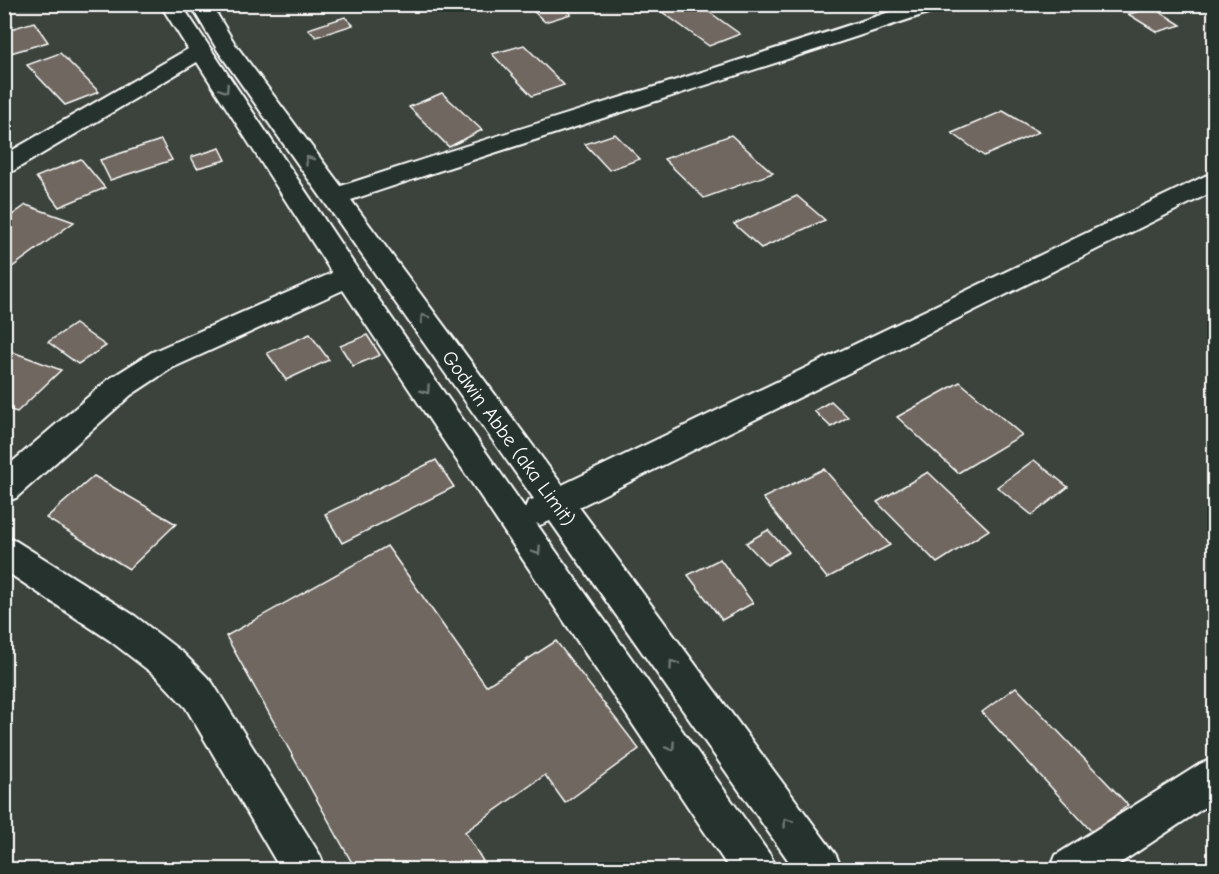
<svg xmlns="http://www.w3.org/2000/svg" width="1219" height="874" font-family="'Comic Neue',sans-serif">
	<rect width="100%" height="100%" fill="#3c433c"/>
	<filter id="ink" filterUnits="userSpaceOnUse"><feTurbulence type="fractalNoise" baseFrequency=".0167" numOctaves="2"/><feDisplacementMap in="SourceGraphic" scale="12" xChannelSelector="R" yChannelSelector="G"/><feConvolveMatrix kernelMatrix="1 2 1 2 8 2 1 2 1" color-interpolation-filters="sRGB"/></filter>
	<g filter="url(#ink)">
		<g fill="#706760" stroke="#fff" stroke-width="1.5">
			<polygon points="388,4 417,4 394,11"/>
			<polygon points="541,4 560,4 571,14 545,22 530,8"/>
			<polygon points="660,4 698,4 740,34 709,46 654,6"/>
			<polygon points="1154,8 1181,25 1157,32 1128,14"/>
			<polygon points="345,17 353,25 316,37 308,29"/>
			<polygon points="34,22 48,42 4,55 4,31"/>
			<polygon points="524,45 564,85 532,96 492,54"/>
			<polygon points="60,53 99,92 65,105 27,65"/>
			<polygon points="442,93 482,130 449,147 409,107"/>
			<polygon points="1003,111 1039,132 984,156 952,133"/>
			<polygon points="615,134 640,159 609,170 585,144"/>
			<polygon points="731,135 773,173 704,198 664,159"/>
			<polygon points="161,140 172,160 110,180 100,160"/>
			<polygon points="220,148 226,160 197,168 191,157"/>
			<polygon points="81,159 105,188 59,207 36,177"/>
			<polygon points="797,196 825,220 761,248 734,224"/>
			<polygon points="26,205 74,222 4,273 4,221"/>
			<polygon points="75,324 106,346 78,364 48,342"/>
			<polygon points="310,334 329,360 286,380 267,353"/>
			<polygon points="367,335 380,355 353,366 340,346"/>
			<polygon points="10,351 61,370 17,412 4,408 4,357"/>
			<polygon points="960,382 1022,435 958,473 897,417"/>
			<polygon points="831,401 848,417 831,427 814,411"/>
			<polygon points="436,460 454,487 342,543 325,514"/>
			<polygon points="1034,460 1068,487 1032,515 997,487"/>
			<polygon points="824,469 890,545 827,578 763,498"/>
			<polygon points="928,472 989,530 937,563 877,502"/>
			<polygon points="94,476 176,524 129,569 46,518"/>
			<polygon points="768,530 789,552 767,565 746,543"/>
			<polygon points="387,546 486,686 556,641 639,749 565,803 545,775 465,832 483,861 471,870 356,870 226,636"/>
			<polygon points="720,559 753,603 722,620 688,575"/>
			<polygon points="1016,687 1128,805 1093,833 982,712"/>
		</g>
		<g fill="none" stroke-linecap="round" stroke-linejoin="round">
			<g stroke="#fff" stroke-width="4">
				<g id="minor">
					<path d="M160 4H181L358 270 525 508 528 501 534 499 218 51 190 4H211L235 44 341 186C531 124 723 67 914 4H946L943 8C746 74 548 134 351 200L562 485 1205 176 1214 173V191L579 507 836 855 842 870H795L550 521 540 525 536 523 770 855 776 870H730L343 290 172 368 131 395 16 498 4 502V469L109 379 152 352 332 273 197 62 13 171 4 173V155L188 49Z"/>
					<polygon points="4,537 16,541 135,616 183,653 212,682 320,855 326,870 281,870 186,708 157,677 109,640 4,570"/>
					<polygon points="1214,758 1214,801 1110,870 1050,870 1056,855 1200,764"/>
				</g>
			</g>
			<use href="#minor" fill="#26332d" fill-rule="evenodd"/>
		</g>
		<defs><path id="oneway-chevron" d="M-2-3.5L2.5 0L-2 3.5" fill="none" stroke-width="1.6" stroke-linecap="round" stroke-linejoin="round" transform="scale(1.5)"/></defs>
		<g stroke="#727a76">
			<use href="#oneway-chevron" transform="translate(225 89) rotate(57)"/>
			<use href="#oneway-chevron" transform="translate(309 160) rotate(-126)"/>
			<use href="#oneway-chevron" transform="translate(424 318) rotate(-126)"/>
			<use href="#oneway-chevron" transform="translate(426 390) rotate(55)"/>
			<use href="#oneway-chevron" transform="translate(537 551) rotate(56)"/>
			<use href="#oneway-chevron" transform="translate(673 664) rotate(-126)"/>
			<use href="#oneway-chevron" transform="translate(671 747) rotate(56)"/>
			<use href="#oneway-chevron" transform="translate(787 822) rotate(-126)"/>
		</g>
	</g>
	<g text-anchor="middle" stroke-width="6" stroke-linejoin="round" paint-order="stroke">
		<g font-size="20" fill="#fff" stroke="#26332d">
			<text transform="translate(509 438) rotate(54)" y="7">Godwin Abbe (aka Limit)</text>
		</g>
	</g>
	<rect width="1219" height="874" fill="none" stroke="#26332d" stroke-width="24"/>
	<rect x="12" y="12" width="1195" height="850" fill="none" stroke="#fff" stroke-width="2" filter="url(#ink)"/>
</svg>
